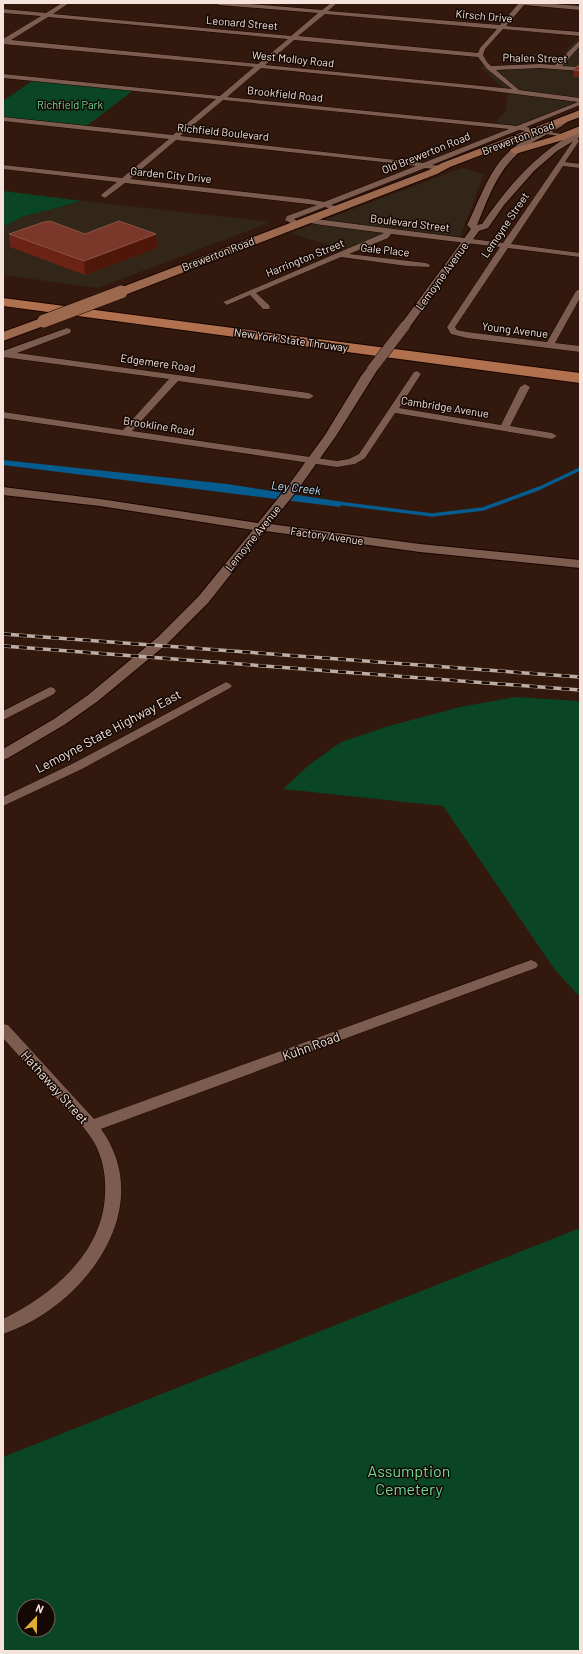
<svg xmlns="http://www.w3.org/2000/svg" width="583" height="1654" font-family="Barlow,sans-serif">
	<rect width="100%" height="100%" fill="#33190d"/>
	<g fill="#322618">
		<polygon points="580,35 580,100 521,126 495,123 506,110 508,92 480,67 526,64 534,53 562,56"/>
		<polygon points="462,168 484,174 460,237 388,228 376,238 344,250 290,233"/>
		<polygon points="82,201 271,222 98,288 3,275 3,227 22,217"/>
	</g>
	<g fill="#0a4525" fill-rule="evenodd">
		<polygon points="35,79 135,89 84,128 3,119 3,101"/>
		<polygon points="3,191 82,201 22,217 3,227"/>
		<polygon points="515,697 580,701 580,997 555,970 443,806 283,789 309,765 341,742 389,726 460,707"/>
		<path d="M580 1228V1651H3V1457ZM24 1606H48V1630H24Z"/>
	</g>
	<polygon fill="#045c8f" points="3,460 227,484 343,502 340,507 3,465"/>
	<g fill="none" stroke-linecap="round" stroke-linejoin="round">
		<polyline stroke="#045c8f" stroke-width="3.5" points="337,503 432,515 483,509 540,488 580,469"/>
		<g stroke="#1a0400" stroke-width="1">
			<g id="minor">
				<path d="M62 3H69L53 14 291 36 318 13 219 5 216 3H239L322 10 331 3H337L328 11 500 25 519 3H542L580 6V10L524 5 506 26 580 32V36L503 29 485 49 483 55 487 62 491 66 540 64 555 65 580 40V46L562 66 580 67V71L540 68 496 70 519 90 580 98V105L526 127 566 135V137L519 130 432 165 443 166V170L425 168 331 205 339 207V211H336L325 207 294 219 301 224 297 226 285 220 287 216 317 205 125 183 105 198 101 196 102 194 117 182 3 169V165L122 178 169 139 3 121V117L173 135 216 99 3 78V74L220 96 254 67 3 44V39L41 16 3 13V9L46 13ZM325 14 497 29 480 48 478 53 298 36ZM48 17 288 39 258 64 11 40ZM294 40 478 57 487 69 512 89 265 65ZM261 68 477 89 578 102 517 126 227 97ZM223 100 509 129 423 163 180 136ZM176 140 401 164 416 166 324 202 308 199 130 179Z"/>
				<polygon points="574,135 576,136 579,141 565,162 580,164 580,168 563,166 511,244 580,253 580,257 508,248 455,327 457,330 467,332 547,342 576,291 580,289 580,298 555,343 580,346 580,352 467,338 451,334 447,327 500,247 391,234 388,238 349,254 426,263 430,265 429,267 407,266 341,257 256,293 269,305 270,307 269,309 263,309 250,295 227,305 223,302 384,233 322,225 305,222 304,220 308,218 503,243 573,141 571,137"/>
				<polygon points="67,328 70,329 71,331 70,333 17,353 309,393 314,396 309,399 178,381 132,431 337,461 349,459 359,454 414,372 417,371 421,374 399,408 501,425 520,387 525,384 530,387 510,426 552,433 557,436 552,439 395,413 365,458 355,464 337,467 3,418 3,412 123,430 169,379 3,357 3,351"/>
				<polygon points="226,682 230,684 232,686 230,688 82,769 3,806 3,797 74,763"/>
				<polygon points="50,687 54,688 56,691 54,694 3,720 3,711"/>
				<path d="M531 960 536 962 538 965 536 968 101 1129C159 1209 82 1308 3 1334V1319C52 1295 103 1253 105 1194 106 1177 103 1159 95 1144 86 1128 72 1115 60 1102 41 1081 22 1059 3 1038V1024L8 1025 94 1119Z"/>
			</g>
		</g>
		<g stroke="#1a0400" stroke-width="2">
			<g id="tertiary">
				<path d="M562 118H565L569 120C561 129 541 136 530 144 499 165 491 192 477 225L482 224C504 192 530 160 564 139 569 136 574 132 580 130V137L557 151 534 171 504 205 488 228 479 231 409 328H401L400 326 401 324 471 229 467 225C478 203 486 179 501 160 517 141 541 130 562 118Z"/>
				<polygon points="372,366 378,369 336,436 296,492 270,524 420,544 580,560 580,568 420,552 265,531 208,603 168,643 98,701 64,725 8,758 3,760 3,749 54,719 88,695 158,637 198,597 253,530 100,506 3,495 3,487 100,499 258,523 288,486 325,435 361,376 368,367"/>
			</g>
		</g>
		<g stroke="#1a0400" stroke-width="2">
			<g id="primary">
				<polygon points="580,110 580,117 450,167 437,174 125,295 117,295 115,292 117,289 429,170 442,163"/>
				<polygon points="580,126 580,133 563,140 515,154 510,151 511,149 555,136"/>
				<polygon points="44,317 49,318 51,321 49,324 3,341 3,332"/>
			</g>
		</g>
		<g stroke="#1a0400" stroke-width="2">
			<polygon id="motorway" points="3,298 580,373 580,383 3,306"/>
		</g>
		<use href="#minor" fill="#7c5c4e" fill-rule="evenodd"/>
		<use href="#tertiary" fill="#7c5c4e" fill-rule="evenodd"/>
		<use href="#primary" fill="#9c694e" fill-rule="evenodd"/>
		<use href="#motorway" fill="#b1714e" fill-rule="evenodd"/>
		<g stroke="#c1aca3" stroke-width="3.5">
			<g id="rail">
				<polyline points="3,634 580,677"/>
				<polyline points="3,646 580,690"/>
			</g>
		</g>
		<use href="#rail" stroke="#130804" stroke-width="2.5" stroke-dasharray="8" stroke-linecap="butt"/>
		<g stroke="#1a0400" stroke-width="11" stroke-linecap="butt">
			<polyline id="tertiary-bridge" points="372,369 405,326"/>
		</g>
		<g stroke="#1a0400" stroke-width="14" stroke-linecap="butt">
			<polyline id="primary-bridge" points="44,321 121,292"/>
		</g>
		<use href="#tertiary-bridge" stroke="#7c5c4e" stroke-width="10"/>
		<use href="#primary-bridge" stroke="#9c694e" stroke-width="13"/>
	</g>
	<g fill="#6a2315">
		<polygon points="580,66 580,77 573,77 574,70"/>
		<polygon points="9,234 156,234 157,248 85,275 10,247"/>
	</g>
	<polygon fill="#4e1709" points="156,234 157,248 85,275 84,261"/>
	<g fill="#79382a" stroke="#8d5246">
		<polygon points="577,66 580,66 580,71 574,70"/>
		<polygon points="50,221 85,234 119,221 156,234 84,261 9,234 44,222"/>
	</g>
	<g text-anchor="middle" stroke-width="3" stroke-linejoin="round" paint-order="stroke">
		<g font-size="11" fill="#f5e2da" stroke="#130804">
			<text transform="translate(484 16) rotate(5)" y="4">Kirsch Drive</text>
			<text transform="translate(242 23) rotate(5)" y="4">Leonard Street</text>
			<text transform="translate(535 58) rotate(1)" y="4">Phalen Street</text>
			<text transform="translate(293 59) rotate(6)" y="4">West Molloy Road</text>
			<text transform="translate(285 94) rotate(6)" y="4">Brookfield Road</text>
			<text transform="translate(223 132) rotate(6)" y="4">Richfield Boulevard</text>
			<text transform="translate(518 138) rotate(-21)" y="4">Brewerton Road</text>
			<text transform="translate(426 153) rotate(-22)" y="4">Old Brewerton Road</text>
			<text transform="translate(171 175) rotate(6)" y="4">Garden City Drive</text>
			<text transform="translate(410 223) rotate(7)" y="4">Boulevard Street</text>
			<text transform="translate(505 225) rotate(-56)" y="4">Lemoyne Street</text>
			<text transform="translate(385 250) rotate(6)" y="4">Gale Place</text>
			<text transform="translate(218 254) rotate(-21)" y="4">Brewerton Road</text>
			<text transform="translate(305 258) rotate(-22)" y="4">Harrington Street</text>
			<text transform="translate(442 276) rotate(-54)" y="4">Lemoyne Avenue</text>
			<text transform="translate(515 330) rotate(7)" y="4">Young Avenue</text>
			<text transform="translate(291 340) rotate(8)" y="4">New York State Thruway</text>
			<text transform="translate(158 363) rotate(8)" y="4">Edgemere Road</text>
			<text transform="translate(445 407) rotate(9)" y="4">Cambridge Avenue</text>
			<text transform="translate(159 426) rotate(9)" y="4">Brookline Road</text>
			<text transform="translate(327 536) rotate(8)" y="4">Factory Avenue</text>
			<text transform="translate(253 538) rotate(-51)" y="4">Lemoyne Avenue</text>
		</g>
		<g font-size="11" fill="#6ed995" stroke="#130804">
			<text x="70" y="109">Richfield Park</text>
		</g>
		<g font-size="12" font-style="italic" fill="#badefb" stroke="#130804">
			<text transform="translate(296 488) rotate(7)" y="4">Ley Creek</text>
		</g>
		<g font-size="13" fill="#f5e2da" stroke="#130804">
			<text transform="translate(108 731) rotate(-28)" y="5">Lemoyne State Highway East</text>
			<text transform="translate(311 1046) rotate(-20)" y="5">Kuhn Road</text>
			<text transform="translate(55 1087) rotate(48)" y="5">Hathaway Street</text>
		</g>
		<g font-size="16" fill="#6ed995" stroke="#130804">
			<text x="409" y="1477">Assumption<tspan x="409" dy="18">Cemetery</tspan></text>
		</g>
	</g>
	<rect width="583" height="1654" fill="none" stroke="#f5e2da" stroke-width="8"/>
	<g transform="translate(36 1618) rotate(22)"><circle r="19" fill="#130804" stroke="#6d5f5a"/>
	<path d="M0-3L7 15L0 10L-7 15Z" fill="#e2af34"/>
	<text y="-6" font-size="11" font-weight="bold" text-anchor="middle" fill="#f5e2da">N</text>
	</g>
</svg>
